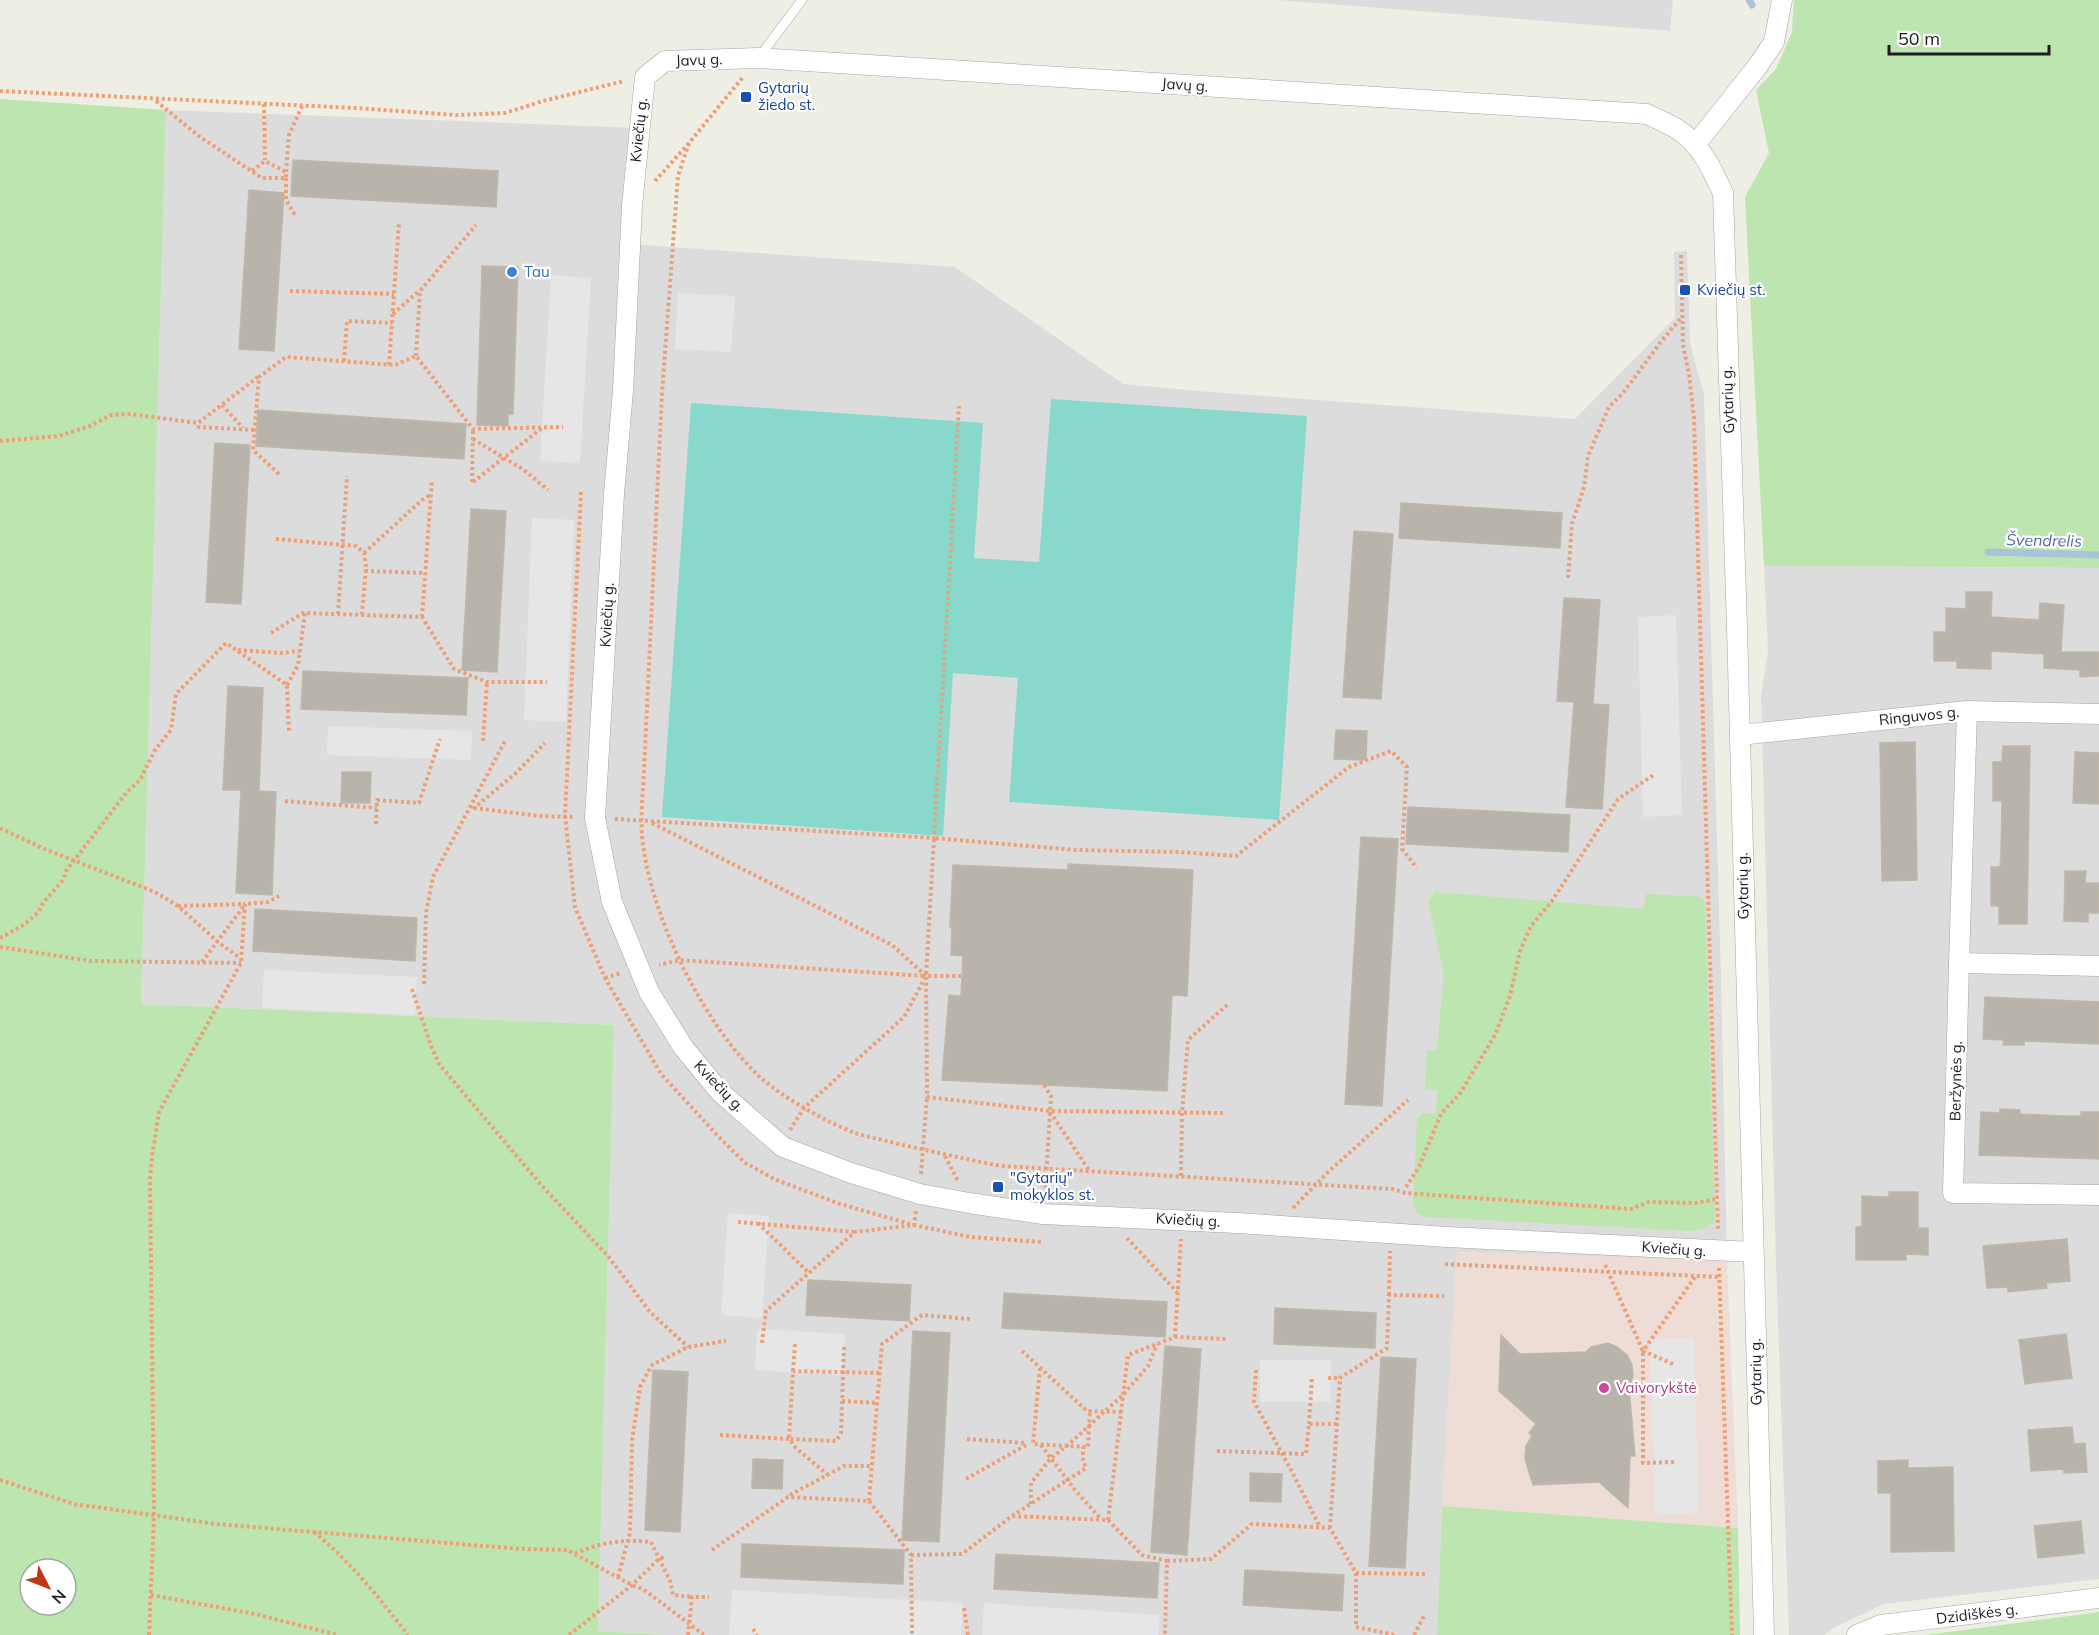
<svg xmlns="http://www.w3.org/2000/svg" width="2099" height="1635" font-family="Mulish,sans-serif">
	<rect width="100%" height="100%" fill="#efeee5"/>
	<g fill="#dcdcdc">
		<polygon points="1278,0 1673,0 1670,31"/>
		<polygon points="166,110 639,128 630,244 955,267 1123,384 1210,392 1575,419 1675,318 1674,252 1687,251 1690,343 1704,395 1721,976 1727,1261 1457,1252 1442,1506 1437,1635 665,1635 598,1631 614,1025 141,1004"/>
		<polygon points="1764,566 2099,568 2099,1579 1884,1604 1833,1628 1824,1635 1789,1635 1776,1263 1764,806 1761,697 1768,651"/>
	</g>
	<polygon fill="#eeddd6" points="1457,1252 1727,1261 1738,1528 1442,1506"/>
	<g fill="#bde5af" fill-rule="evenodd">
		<polygon points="1794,0 2099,0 2099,568 1764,566 1745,197 1769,153 1756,90 1776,69 1792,32"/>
		<path d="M0 99 166 110 141 1004 614 1025 598 1631 665 1635H0ZM30 1569H66V1605H30Z"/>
		<polygon points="1435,892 1643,909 1646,894 1701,897 1705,901 1715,1221 1705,1228 1690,1231 1426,1217 1417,1213 1413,1205 1417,1119 1423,1113 1435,1113 1438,1091 1425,1088 1427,1050 1437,1050 1444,974 1428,901"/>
		<polygon points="1442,1506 1738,1528 1740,1635 1437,1635"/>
		<polygon points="2099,1612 2099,1635 1926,1635"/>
	</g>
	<polygon fill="#89d8cc" points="1051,399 1307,416 1279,820 1009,802 1018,678 953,673 943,836 662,817 691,403 983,423 974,558 1039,562"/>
	<g fill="#e6e6e6">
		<polygon points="551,275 591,278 580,463 540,461"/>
		<polygon points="678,293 735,296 731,352 675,349"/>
		<polygon points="532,518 574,520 566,722 524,720"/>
		<polygon points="1676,615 1682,815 1643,817 1638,617"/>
		<polygon points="328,726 472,731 471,760 327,755"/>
		<polygon points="264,970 417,977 415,1015 262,1008"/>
		<polygon points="728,1213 769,1216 762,1318 721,1315"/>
		<polygon points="757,1329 845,1334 842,1375 755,1370"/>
		<polygon points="1694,1338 1699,1513 1655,1515 1650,1339"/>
		<polygon points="1260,1360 1331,1360 1330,1402 1260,1402"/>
		<polygon points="732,1590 963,1603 961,1635 729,1635"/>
		<polygon points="984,1603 1160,1615 1158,1635 982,1635"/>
	</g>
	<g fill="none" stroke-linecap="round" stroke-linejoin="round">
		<g stroke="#a9c3d9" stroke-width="7">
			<polyline points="1749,0 1752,5"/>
			<polyline points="1988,552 2099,555"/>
		</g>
	</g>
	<g fill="#b8b4ab" stroke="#bfb8a9" stroke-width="1.5">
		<polygon points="293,160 498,171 496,207 291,196"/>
		<polygon points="249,190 284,193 274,351 239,349"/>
		<polygon points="482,266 518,267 513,414 508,414 508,426 477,425"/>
		<polygon points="258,410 466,424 464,459 256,446"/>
		<polygon points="215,443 250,445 241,604 206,602"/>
		<polygon points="1401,503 1562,513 1560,548 1399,538"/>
		<polygon points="471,509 506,511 497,672 462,670"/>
		<polygon points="1354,531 1393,534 1381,699 1343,697"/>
		<polygon points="1966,592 1992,592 1991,617 2039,620 2040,603 2064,605 2061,652 2099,652 2099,676 2080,677 2080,670 2044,668 2044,654 1991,651 1991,669 1957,668 1957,661 1934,661 1934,632 1946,632 1946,608 1966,609"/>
		<polygon points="1564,598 1600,600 1593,704 1609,705 1602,809 1566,807 1574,702 1557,701"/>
		<polygon points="303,671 468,678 466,715 301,709"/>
		<polygon points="228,686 263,688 259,791 276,792 272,895 236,893 241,790 223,790"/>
		<polygon points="1336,730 1367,731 1366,760 1334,759"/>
		<polygon points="1915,742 1917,880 1882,881 1880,743"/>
		<polygon points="2003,746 2030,746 2027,924 1999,924 1999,906 1991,906 1991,867 2000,867 2001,850 2002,801 1993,801 1993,762 2002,762"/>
		<polygon points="2075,752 2099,753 2099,804 2073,803"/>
		<polygon points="342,772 371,772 370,803 341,803"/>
		<polygon points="1408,807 1570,815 1568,852 1406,844"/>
		<polygon points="1361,837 1398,839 1382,1106 1345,1104"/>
		<polygon points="1068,864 1193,870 1187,996 1172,995 1167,1091 942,1080 949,995 961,996 963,956 951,955 952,927 950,927 953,865 1068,870"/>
		<polygon points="2065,871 2086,871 2085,883 2099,883 2099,913 2088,913 2088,922 2064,921"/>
		<polygon points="255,909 417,918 415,961 253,951"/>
		<polygon points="1985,997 2099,1002 2099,1044 2024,1041 2024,1045 2003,1045 2004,1040 1983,1039"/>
		<polygon points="2000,1109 2020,1110 2020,1114 2062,1116 2081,1116 2081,1112 2099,1112 2099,1159 1979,1155 1981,1112 2000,1113"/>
		<polygon points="1889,1192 1918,1192 1918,1228 1928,1228 1928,1255 1906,1254 1906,1260 1856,1260 1856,1227 1862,1227 1862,1196 1889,1197"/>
		<polygon points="2067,1239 2070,1281 2046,1283 2047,1288 2008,1292 2008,1287 1987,1288 1983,1246"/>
		<polygon points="808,1280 911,1285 909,1321 806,1315"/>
		<polygon points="1004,1293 1167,1302 1165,1337 1002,1328"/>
		<polygon points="1275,1308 1376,1313 1375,1348 1274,1344"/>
		<polygon points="913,1331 950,1333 939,1542 902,1540"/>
		<polygon points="2066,1334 2072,1378 2025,1384 2019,1340"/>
		<polygon points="1501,1335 1520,1354 1586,1352 1591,1347 1608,1343 1617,1347 1627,1355 1632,1365 1633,1376 1629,1388 1635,1456 1630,1456 1628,1508 1599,1482 1533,1485 1525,1459 1526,1446 1532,1436 1529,1433 1536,1424 1499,1391"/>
		<polygon points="1165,1346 1201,1349 1187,1555 1151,1552"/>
		<polygon points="1381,1357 1416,1359 1405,1568 1369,1566"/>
		<polygon points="653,1370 688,1372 680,1532 645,1530"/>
		<polygon points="2072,1427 2074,1444 2085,1443 2087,1472 2064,1473 2064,1469 2031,1471 2028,1430"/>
		<polygon points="753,1459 783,1460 782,1489 752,1488"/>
		<polygon points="1908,1460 1908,1468 1953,1467 1954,1551 1891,1552 1891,1493 1878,1493 1878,1461"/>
		<polygon points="1250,1473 1282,1474 1281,1502 1250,1501"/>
		<polygon points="2081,1521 2084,1553 2038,1558 2034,1526"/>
		<polygon points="742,1544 904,1550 903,1584 741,1577"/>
		<polygon points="996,1554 1159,1563 1157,1598 994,1589"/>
		<polygon points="1245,1570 1344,1575 1342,1611 1243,1605"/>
	</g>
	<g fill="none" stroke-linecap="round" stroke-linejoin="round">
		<g stroke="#a5a5a5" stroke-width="10">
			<polyline id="lane" points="760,56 802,0"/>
		</g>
		<g stroke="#a5a5a5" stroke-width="21">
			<g id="street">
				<polyline points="1695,145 1757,67 1774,42 1782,0"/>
				<polyline points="1740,735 1967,711 2099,714"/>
				<polyline points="1959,963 1967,711"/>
				<polyline points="2099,966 1959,963 1953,1193 2099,1195"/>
				<path d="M1753 1252 1447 1237 1237 1223 1043 1214 969 1203 920 1194 851 1173 783 1147 720 1092 683 1047 649 992 612 902 595 818 614 494 623 391 632 206 645 77 665 61 758 58 1647 114C1657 119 1667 123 1677 129 1700 143 1712 169 1723 193L1737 627 1764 1635"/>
				<polyline points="1857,1635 1881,1625 2099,1598"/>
			</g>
		</g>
		<g stroke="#ef9f76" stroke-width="4" stroke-dasharray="3 3" stroke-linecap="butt">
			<polyline points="0,91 355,108 456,115 505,113 543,101 624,81"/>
			<polyline points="156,101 200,137 262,178 286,178 286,172 265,161"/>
			<polyline points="264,104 265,160"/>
			<path d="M689 143 678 176 662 393 644 770C643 797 639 825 644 851 655 924 706 1028 761 1078 784 1098 826 1122 855 1133 867 1137 881 1139 894 1143 930 1151 965 1159 1001 1166L1393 1189 1405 1193 1631 1209 1649 1202 1696 1203 1717 1199"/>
			<polyline points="252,171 265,161"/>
			<polyline points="286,172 289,135 302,106"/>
			<polyline points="286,178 286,200 296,217"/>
			<polyline points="655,181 689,143 743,77"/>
			<polyline points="1681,255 1683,345 1689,374 1694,418 1718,1231"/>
			<polyline points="290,291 394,294"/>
			<polyline points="393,314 419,291"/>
			<polyline points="416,356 420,291 476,225"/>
			<polyline points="344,361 347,321 392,323"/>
			<polyline points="389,365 399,222"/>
			<polyline points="222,405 243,428"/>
			<polyline points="254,430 199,427 198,423 258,377"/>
			<polyline points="473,439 524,470 548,490"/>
			<polyline points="0,441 59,436 90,426 111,415 130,414 198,423"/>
			<polyline points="279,474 253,450 259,377 286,357 395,365 416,356 473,429 563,427"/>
			<polyline points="472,482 473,429"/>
			<polyline points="473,482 542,428"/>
			<polyline points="581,492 565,815 575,907 605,978 661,1074 718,1136 744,1162 774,1179 840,1204 914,1225 916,1211"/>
			<polyline points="276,539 356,546 364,553 366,566 362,615"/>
			<polyline points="364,553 422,500 430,495"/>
			<polyline points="365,571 425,573"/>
			<polyline points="1568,578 1572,524 1584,487 1588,456 1609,407 1623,393 1660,343 1681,318"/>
			<polyline points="338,614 347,476"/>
			<polyline points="422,617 432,480"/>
			<polyline points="271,633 303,613 422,617 454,669 487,682 547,682"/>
			<polyline points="238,650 280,653 300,651"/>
			<polyline points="287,685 298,665 305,613"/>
			<polyline points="483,741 487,682"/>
			<polyline points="285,801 377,808"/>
			<polyline points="474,808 539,816 575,817"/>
			<polyline points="473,809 516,773 545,743"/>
			<polyline points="615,819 934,838 959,406"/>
			<polyline points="652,823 892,945 926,976 680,960 659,965"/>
			<polyline points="376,824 377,800 419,803 440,739"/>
			<polyline points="0,828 42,848 155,892 178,906 218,942 240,958"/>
			<polyline points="178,906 244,904"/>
			<polyline points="0,938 22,926 38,913 43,903 63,880 66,871 127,792 140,780 155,750 171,730 176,694 226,643 287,685 289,732"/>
			<polyline points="0,947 91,961 241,963"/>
			<polyline points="202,962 244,906"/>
			<polyline points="605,978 621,973"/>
			<polyline points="424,984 426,913 433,877 505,741"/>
			<polyline points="412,989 430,1043 439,1064 542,1186 608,1256 650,1312 688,1347"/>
			<polyline points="1044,1085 1051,1096 1045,1196"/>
			<polyline points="1050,1112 1089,1170"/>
			<polyline points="1223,1113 1050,1111 927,1097 926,976 934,838 1076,850 1179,852 1236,856 1349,767 1391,751 1407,767 1402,849 1417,868"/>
			<polyline points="790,1130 804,1108 904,1017 926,976 962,976"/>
			<polyline points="945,1156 958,1181"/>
			<polyline points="921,1174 927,1097"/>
			<polyline points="1181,1176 1182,1113 1188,1040 1227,1005"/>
			<polyline points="1406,1187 1419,1167 1441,1114 1461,1092 1495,1035 1510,996 1520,951 1531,926 1552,901 1618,799 1655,774"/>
			<polyline points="1293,1208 1328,1172 1408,1100"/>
			<polyline points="738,1222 854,1232"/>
			<polyline points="758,1223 809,1273"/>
			<polyline points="1127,1238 1177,1292"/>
			<polyline points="1445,1264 1719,1277"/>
			<polyline points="1605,1265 1643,1351 1643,1463 1676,1462"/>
			<polyline points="1719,1268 1732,1635"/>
			<polyline points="1389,1295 1390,1251"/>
			<polyline points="1175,1337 1181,1239"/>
			<polyline points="762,1343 766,1311 855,1232 914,1225 970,1237 1042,1242"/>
			<polyline points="844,1347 841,1433 836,1441 789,1439 793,1371 879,1373"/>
			<polyline points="1022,1351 1087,1411 1121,1412"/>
			<polyline points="1673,1364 1643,1351 1695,1277"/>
			<polyline points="1040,1368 1033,1444 1088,1447 1090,1410"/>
			<polyline points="1256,1370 1254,1402 1291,1470 1320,1527"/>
			<polyline points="793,1371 795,1344"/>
			<polyline points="1328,1378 1340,1378"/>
			<polyline points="842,1401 877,1403"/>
			<polyline points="1309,1424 1312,1376"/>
			<polyline points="720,1435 789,1439 796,1448 828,1475"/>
			<polyline points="967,1439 1026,1443"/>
			<polyline points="1041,1445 1075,1490 1101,1519"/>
			<polyline points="1217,1451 1306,1454 1309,1424 1337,1424"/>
			<polyline points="966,1479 1028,1444"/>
			<polyline points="0,1480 74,1504 216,1524 521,1549 567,1550 632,1585 643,1589 704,1635"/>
			<polyline points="790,1495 844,1466 871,1466"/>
			<polyline points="869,1501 882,1344 922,1315 970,1319"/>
			<polyline points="1031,1504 1031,1483 1051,1458 1069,1444 1123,1395 1148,1366 1157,1344"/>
			<polyline points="1012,1516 1086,1468 1083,1459 1083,1447"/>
			<polyline points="1108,1520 1128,1355 1175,1337 1227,1339"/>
			<polyline points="1330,1528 1340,1378 1387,1348 1389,1295 1444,1296"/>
			<path d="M314 1532C351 1562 379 1598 408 1635"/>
			<polyline points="712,1550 788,1497 869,1501 911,1555 912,1635"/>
			<path d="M575 1554C599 1542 625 1539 651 1542L670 1581 673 1595 692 1597"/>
			<polyline points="911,1555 962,1554 1012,1516 1108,1520 1142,1555 1167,1561 1165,1635"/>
			<polyline points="1167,1561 1211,1559 1252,1524 1330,1528 1356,1573 1427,1574"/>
			<polyline points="1356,1573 1356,1627 1395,1635"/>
			<polyline points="618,1577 630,1533 632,1440 640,1387 652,1365 688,1347 726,1341"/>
			<polyline points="151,1595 255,1614 338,1635"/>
			<polyline points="964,1608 968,1635"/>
			<polyline points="753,1629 757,1635"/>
			<polyline points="149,1635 154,1515 150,1180 152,1157 159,1112 241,963 245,904 268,902 279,896"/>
			<polyline points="569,1635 632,1585 659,1559 666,1556"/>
			<polyline points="688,1635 692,1597 709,1597"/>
			<polyline points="1414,1635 1424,1616"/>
		</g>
		<use href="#lane" stroke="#fff" stroke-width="9"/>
		<use href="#street" stroke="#fff" stroke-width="20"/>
	</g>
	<g fill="#1a4fb4" stroke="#fff" stroke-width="2">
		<rect x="740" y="91" width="12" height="12" rx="3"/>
		<rect x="1679" y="284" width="12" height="12" rx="3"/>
		<rect x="992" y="1181" width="12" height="12" rx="3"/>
	</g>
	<circle fill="#3f7fe0" stroke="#fff" stroke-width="2" cx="512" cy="272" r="6"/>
	<circle fill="#d1479c" stroke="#fff" stroke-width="2" cx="1604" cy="1388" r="6"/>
	<g text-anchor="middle" stroke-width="4.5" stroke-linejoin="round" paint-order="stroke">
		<g font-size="15" fill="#1e1e1e" stroke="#fff">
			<text transform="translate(699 60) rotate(-2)" y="5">Javų g.</text>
			<text transform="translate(1185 85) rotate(4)" y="5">Javų g.</text>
			<text transform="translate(639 130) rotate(-84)" y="5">Kviečių g.</text>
			<text transform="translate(1728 400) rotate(-92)" y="5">Gytarių g.</text>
			<text transform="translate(607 615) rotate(-87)" y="5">Kviečių g.</text>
			<text transform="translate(1919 716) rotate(-6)" y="5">Ringuvos g.</text>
			<text transform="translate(1743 886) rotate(-91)" y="5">Gytarių g.</text>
			<text transform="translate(1956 1081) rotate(-89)" y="5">Beržynės g.</text>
			<text transform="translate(719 1086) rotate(46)" y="5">Kviečių g.</text>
			<text transform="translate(1188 1220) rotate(3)" y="5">Kviečių g.</text>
			<text transform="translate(1674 1249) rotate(4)" y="5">Kviečių g.</text>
			<text transform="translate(1756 1372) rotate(-91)" y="5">Gytarių g.</text>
			<text transform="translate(1977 1614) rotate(-7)" y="5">Dzidiškės g.</text>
		</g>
		<g font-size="15" fill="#164399" stroke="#fff" text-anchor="start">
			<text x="758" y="93">Gytarių<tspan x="758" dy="17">žiedo st.</tspan></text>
			<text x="1697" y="295">Kviečių st.</text>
			<text x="1010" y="1183">"Gytarių"<tspan x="1010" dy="17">mokyklos st.</tspan></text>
		</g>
		<g font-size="15" fill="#366cbe" stroke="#fff" text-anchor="start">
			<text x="524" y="277">Tau</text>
		</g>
		<g font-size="15" fill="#b23c85" stroke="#fff" text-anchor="start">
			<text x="1616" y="1393">Vaivorykštė</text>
		</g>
		<g font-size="16" font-style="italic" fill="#5268a7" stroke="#fff">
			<text transform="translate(2044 540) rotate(1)" y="6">Švendrelis</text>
		</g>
	</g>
	<g transform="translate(48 1587) rotate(132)"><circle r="28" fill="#ffffff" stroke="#a5a5a5" stroke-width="1.5"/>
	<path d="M0-4.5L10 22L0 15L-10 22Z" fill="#be390f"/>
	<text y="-9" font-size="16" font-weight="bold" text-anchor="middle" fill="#1e1e1e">N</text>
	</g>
	<path d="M1889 45v9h160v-9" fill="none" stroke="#1e1e1e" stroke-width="3"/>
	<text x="1898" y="45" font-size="18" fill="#1e1e1e" stroke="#ffffff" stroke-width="4.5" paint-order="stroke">50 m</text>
</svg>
